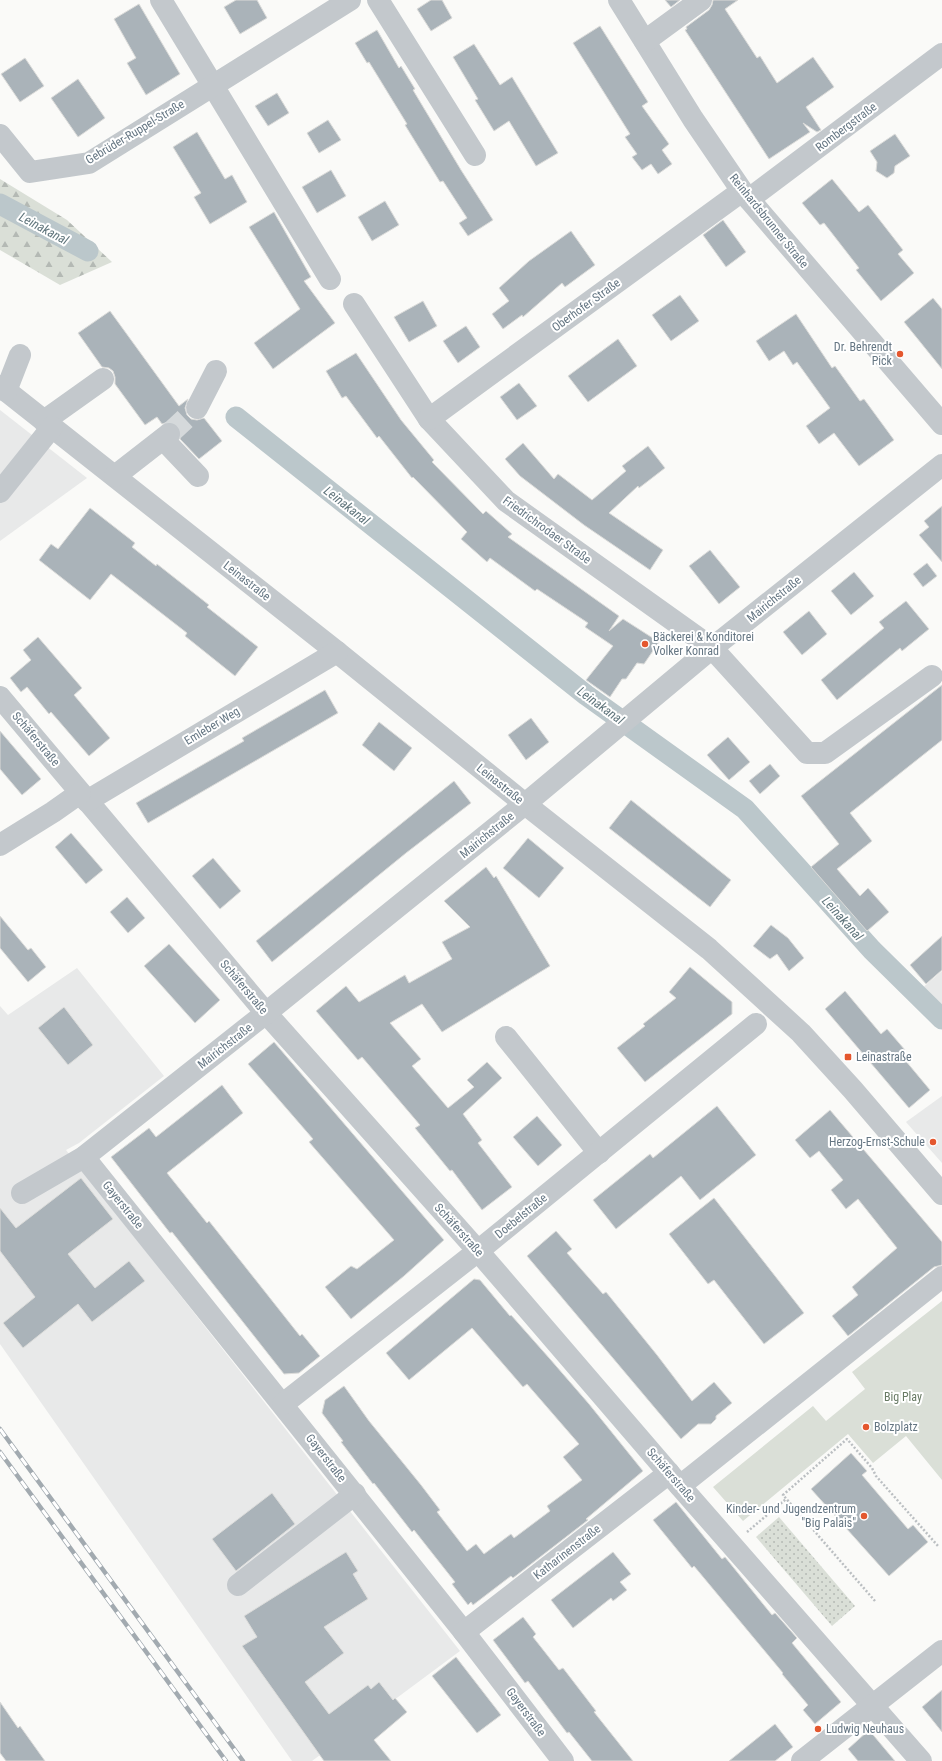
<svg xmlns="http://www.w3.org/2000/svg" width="942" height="1761" font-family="'Roboto Condensed',sans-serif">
	<defs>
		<pattern id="grass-dots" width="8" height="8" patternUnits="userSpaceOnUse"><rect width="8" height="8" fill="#dadfd7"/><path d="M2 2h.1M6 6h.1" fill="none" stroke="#b4b9b4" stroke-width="1.8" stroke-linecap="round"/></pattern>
		<pattern id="forest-firs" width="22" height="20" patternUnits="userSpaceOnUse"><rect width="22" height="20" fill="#dadfd7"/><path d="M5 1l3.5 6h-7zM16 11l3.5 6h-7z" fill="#b4b9b4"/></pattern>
	</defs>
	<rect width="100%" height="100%" fill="#fafaf8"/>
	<g fill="#e8e9e9">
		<polygon points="0,410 87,478 0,541"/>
		<polygon points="77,968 164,1076 79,1143 66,1150 460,1651 312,1761 292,1761 0,1344 0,1006 8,1015"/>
		<polygon points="942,971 942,1026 912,997"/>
		<polygon points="942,1096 942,1163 906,1122"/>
	</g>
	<polygon fill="url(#grass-dots)" points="779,1517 855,1606 832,1626 756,1537"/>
	<polygon fill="url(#forest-firs)" points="0,179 67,220 112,262 60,285 0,250"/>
	<polygon fill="#dadfd7" points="942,1301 942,1480 906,1436 873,1463 848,1434 743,1521 713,1487 813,1406 826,1421 865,1389 852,1372"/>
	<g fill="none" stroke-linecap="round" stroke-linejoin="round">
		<g stroke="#bbc7cb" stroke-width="21">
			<polyline points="0,204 88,251"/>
			<polyline points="236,417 586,695 745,809 872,950 942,1019"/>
		</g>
	</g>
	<g fill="#aab3b9" stroke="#dcdcda">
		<polygon points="236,0 257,0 267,18 240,34 224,7"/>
		<polygon points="431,0 442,0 452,18 431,31 417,9"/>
		<polygon points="665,0 680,0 671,7"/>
		<polygon points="713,0 738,0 725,9 757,58 760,56 777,83 813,57 834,87 806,107 821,130 817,132 803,123 810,132 769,159 685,30 687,29 686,27 709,10 712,5"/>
		<polygon points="139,4 180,74 146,95 127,63 136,58 114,19"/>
		<polygon points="600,26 648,102 642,106 669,144 662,150 672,164 658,174 651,164 642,170 632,157 637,154 625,137 630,134 573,43"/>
		<polygon points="377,30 399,68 401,66 415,89 413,90 461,170 493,220 468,236 459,223 467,218 443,181 440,182 405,125 407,124 369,62 367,63 355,43"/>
		<polygon points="474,44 500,85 512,77 558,153 536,166 509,121 494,131 475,100 478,99 453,57"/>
		<polygon points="25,58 44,86 20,102 1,74"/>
		<polygon points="78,79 105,118 78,137 51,98"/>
		<polygon points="277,93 289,113 268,126 255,106"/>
		<polygon points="328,120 341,140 319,153 307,133"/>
		<polygon points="197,132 225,179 232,175 247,202 210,224 194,197 201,193 173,147"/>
		<polygon points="895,134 910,156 895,166 894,173 887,178 876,171 877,162 870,151"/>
		<polygon points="331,170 346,196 317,213 302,187"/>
		<polygon points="832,179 859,212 868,205 903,250 898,254 914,273 881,301 856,270 859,268 824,223 820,225 802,203"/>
		<polygon points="385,201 399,225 372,241 358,217"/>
		<polygon points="274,212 311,277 304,281 335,323 273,369 254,343 300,309 249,227"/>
		<polygon points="723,220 746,252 726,267 703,235"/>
		<polygon points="571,231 595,265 565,287 562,283 523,317 522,315 503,329 492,314 509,301 499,288 529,261"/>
		<polygon points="680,295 699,321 671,341 652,315"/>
		<polygon points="933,298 942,309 942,369 904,322"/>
		<polygon points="423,301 437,326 409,342 394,317"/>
		<polygon points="110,311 179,406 188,399 185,408 187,415 191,419 197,420 204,418 222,441 199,459 180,439 181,432 179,426 174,423 168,422 162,424 157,417 145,425 115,384 115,377 113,371 109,368 102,367 78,333"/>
		<polygon points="796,314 832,368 835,366 860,401 864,399 894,440 859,466 834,433 819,444 806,426 830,408 797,362 793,365 784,351 769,361 756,341"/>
		<polygon points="466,326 480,347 458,363 443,341"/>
		<polygon points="618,339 637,366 588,402 568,376"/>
		<polygon points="356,353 401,420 434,460 432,462 483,514 486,511 512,534 508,537 619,616 609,631 623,619 659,642 644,664 637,663 626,679 622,679 610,697 586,680 613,646 585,627 588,623 537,589 535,591 490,558 487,562 461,539 467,532 413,477 412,478 379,436 377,438 346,396 342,398 326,371"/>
		<polygon points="519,383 537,406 517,420 500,397"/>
		<polygon points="523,443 554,479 558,474 592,500 626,471 622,466 648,446 665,468 639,488 638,486 609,513 663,550 650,570 584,525 520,476 505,459"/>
		<polygon points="942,506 942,562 919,535 929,527 924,521"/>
		<polygon points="90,508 135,543 132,547 156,566 157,564 209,605 207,607 258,647 235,676 185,636 187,633 111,574 90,600 39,560 51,544 58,549"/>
		<polygon points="710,550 740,587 719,604 689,566"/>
		<polygon points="927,563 937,576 923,587 913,574"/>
		<polygon points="854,572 874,596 851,615 831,591"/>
		<polygon points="906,601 929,629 902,651 900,648 837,700 821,680 884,628 879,622"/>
		<polygon points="809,611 827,634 802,655 783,632"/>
		<polygon points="38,637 82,688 74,695 110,738 89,756 51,712 49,714 27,687 21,692 10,678 31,660 23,650"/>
		<polygon points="942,685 942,740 850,813 872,841 837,869 860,896 868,888 889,912 867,931 811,867 839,844 801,796"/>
		<polygon points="325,690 338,713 148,823 136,803 244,741 242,738"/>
		<polygon points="531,718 549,742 526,760 508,735"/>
		<polygon points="379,722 412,748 394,771 362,745"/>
		<polygon points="0,731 41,779 22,795 0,769"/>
		<polygon points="728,737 750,762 729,780 707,755"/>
		<polygon points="770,764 780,776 760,794 749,781"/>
		<polygon points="454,781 471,803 406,853 272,962 256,941"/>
		<polygon points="631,800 731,880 710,907 609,828"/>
		<polygon points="71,833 103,870 86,884 55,847"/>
		<polygon points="528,838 564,868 539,898 503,868"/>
		<polygon points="213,858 241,891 220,909 192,876"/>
		<polygon points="486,867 494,878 496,876 550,966 442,1032 422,1004 390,1023 421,1059 412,1066 448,1108 474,1087 467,1080 487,1062 502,1078 463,1114 482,1140 478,1143 512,1187 482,1210 452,1170 450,1171 415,1128 420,1125 362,1057 358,1060 316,1011 346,986 359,1002 405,975 409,983 452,959 442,942 470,927 444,901"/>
		<polygon points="127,897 145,918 128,933 110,912"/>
		<polygon points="0,916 28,950 31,948 46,967 28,982 0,948"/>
		<polygon points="771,925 788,938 804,958 789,971 777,954 770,959 753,946"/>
		<polygon points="942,936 942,970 926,984 910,965"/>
		<polygon points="169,944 220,1000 195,1023 144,966"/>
		<polygon points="690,967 732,1002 732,1014 645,1082 617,1048 645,1026 643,1024 676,998 669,992"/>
		<polygon points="845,991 881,1034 887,1029 905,1050 900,1054 930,1090 909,1108 825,1009"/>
		<polygon points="64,1007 93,1045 68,1065 38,1028"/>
		<polygon points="274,1042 444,1240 404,1276 351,1319 325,1287 351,1266 357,1269 394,1240 309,1142 313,1139 248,1064"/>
		<polygon points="222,1085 243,1113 167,1173 207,1223 209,1221 300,1336 302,1334 320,1356 299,1373 284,1374 172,1232 170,1233 111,1157 149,1128 156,1137"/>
		<polygon points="717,1106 756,1155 700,1200 681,1176 616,1229 593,1200 650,1154 653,1158"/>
		<polygon points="830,1110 942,1242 942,1265 934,1267 848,1336 832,1316 858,1295 852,1287 897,1248 858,1199 846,1209 831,1190 843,1180 819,1151 810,1158 795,1140"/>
		<polygon points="537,1116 562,1145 538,1166 513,1137"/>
		<polygon points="81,1178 113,1219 68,1254 95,1288 129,1261 145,1281 92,1322 78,1304 23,1348 3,1323 35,1297 0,1251 0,1208 16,1228"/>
		<polygon points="714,1198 804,1313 764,1344 714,1280 708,1284 669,1234"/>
		<polygon points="556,1231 572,1249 567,1253 603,1294 606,1292 657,1355 692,1401 714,1382 732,1403 716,1416 716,1419 711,1424 698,1424 681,1439 527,1256"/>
		<polygon points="474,1279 480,1280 510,1316 511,1315 550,1359 589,1404 643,1471 586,1519 588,1520 513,1578 511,1576 473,1605 471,1602 468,1605 452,1584 455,1582 414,1530 412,1532 374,1483 373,1484 341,1442 343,1441 322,1413 325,1400 344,1386 369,1421 421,1485 440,1510 437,1512 467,1551 476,1544 484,1554 511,1534 514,1538 550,1511 547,1506 582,1480 563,1457 579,1444 527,1384 523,1387 472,1328 409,1380 386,1353"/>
		<polygon points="851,1453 867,1471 862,1475 908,1529 913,1525 928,1542 889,1576 811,1489"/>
		<polygon points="272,1493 295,1524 236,1571 212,1539"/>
		<polygon points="676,1502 722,1559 725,1557 772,1615 775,1613 797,1638 792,1643 841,1702 815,1724 803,1710 808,1705 782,1674 783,1673 694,1566 692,1568 653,1520"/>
		<polygon points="346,1552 358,1571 353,1574 368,1599 324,1627 344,1653 305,1682 329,1714 368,1685 371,1689 379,1682 393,1700 395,1698 407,1712 374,1740 391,1761 324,1761 242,1646 257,1637 244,1616"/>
		<polygon points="613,1552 631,1574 620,1582 627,1590 613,1601 611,1598 573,1628 551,1600"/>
		<polygon points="523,1617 536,1634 533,1637 559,1670 563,1668 596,1711 594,1712 633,1761 592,1761 569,1732 567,1733 528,1681 525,1683 508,1660 493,1640"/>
		<polygon points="456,1657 501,1715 477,1733 432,1676"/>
		<polygon points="942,1690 942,1732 922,1707"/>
		<polygon points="0,1702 18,1728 20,1726 45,1761 6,1761 0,1753"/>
		<polygon points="775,1724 793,1747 775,1761 729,1761"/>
		<polygon points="869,1730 895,1761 858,1761 848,1749"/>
	</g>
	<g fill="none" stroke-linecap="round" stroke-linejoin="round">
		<polyline stroke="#d5d9db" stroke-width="22" stroke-dasharray="22 11" stroke-linecap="butt" points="169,434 197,408"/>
		<g stroke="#bbbfc2" stroke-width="2.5" stroke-dasharray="2 2" stroke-linecap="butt">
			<polyline points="747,1532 786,1499"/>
			<polyline points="875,1601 783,1495 847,1439 872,1468 876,1476 938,1546"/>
		</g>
		<g stroke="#c3c8cc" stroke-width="22">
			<polyline points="161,0 330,279"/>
			<polyline points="378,0 475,155"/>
			<polyline points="619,0 693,119 742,191 942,424"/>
			<polyline points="645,41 701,0"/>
			<polyline points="0,135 30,172 89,163 350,0"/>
			<polyline points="749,199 942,54"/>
			<polyline points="354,304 429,419 506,501 712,648 807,753 825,753 932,676"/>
			<polyline points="0,386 337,652 525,804 709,949 801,1033 853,1090 942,1194"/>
			<polyline points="6,391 20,355"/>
			<polyline points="197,408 216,371"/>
			<polyline points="429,419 742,191"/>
			<polyline points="44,421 103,379"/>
			<polyline points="163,439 198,476"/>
			<polyline points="115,476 169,434"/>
			<polyline points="0,492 52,427"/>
			<polyline points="0,697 266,1013 478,1251 680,1486 921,1761"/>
			<polyline points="87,801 337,652"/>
			<polyline points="0,845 53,812 80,793"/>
			<polyline points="506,1037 599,1153"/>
			<polyline points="84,1157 464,1632 563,1761"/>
			<polyline points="22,1193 84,1157 266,1013 525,804 712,648 942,465"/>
			<polyline points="283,1404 478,1251 756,1024"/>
			<polyline points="680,1486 942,1277"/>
			<polyline points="238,1585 355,1494"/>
			<polyline points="464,1632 669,1473"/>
			<polyline points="802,1761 942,1651"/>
		</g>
		<g stroke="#a2aab0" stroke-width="4.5">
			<g id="rail">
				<polyline points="0,1429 243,1761"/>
				<polyline points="0,1452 226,1761"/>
			</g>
		</g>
		<use href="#rail" stroke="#fff" stroke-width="3" stroke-dasharray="9" stroke-linecap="butt"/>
	</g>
	<g fill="#e4572e" stroke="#fff" stroke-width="1.5">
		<circle cx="900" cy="354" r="4"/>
		<circle cx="645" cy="644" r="4"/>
		<rect x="844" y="1053" width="8" height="8" rx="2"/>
		<circle cx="933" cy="1142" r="4"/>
		<circle cx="866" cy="1427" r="4"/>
		<circle cx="864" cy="1516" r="4"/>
		<circle cx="818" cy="1729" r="4"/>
	</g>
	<g text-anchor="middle" stroke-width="4" stroke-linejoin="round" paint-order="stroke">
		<g font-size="12" fill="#657683" stroke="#fff">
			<text transform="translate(846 127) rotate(-37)" y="4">Rombergstraße</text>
			<text transform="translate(135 132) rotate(-31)" y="4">Gebrüder-Ruppel-Straße</text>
			<text transform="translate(769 221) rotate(51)" y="4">Reinhardsbrunner Straße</text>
			<text transform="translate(586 305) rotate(-36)" y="4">Oberhofer Straße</text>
			<text transform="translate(547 530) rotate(36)" y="4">Friedrichrodaer Straße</text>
			<text transform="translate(247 581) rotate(38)" y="4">Leinastraße</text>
			<text transform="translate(774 599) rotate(-39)" y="4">Mairichstraße</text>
			<text transform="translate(212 726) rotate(-31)" y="4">Emleber Weg</text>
			<text transform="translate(36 739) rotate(50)" y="4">Schäferstraße</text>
			<text transform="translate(500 784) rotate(39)" y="4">Leinastraße</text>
			<text transform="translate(487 835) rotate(-39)" y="4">Mairichstraße</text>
			<text transform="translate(244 987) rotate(50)" y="4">Schäferstraße</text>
			<text transform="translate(225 1046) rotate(-38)" y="4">Mairichstraße</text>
			<text transform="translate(123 1205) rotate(51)" y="4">Gayerstraße</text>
			<text transform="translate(521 1216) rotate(-39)" y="4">Doebelstraße</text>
			<text transform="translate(459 1230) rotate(48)" y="4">Schäferstraße</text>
			<text transform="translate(326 1458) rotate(52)" y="4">Gayerstraße</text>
			<text transform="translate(671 1475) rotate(49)" y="4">Schäferstraße</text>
			<text transform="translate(567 1552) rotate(-38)" y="4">Katharinenstraße</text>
			<text transform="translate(526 1712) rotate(53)" y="4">Gayerstraße</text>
		</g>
		<g font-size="12" fill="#657683" stroke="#fff" text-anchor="start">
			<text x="892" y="351" text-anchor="end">Dr. Behrendt<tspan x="892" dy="14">Pick</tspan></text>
			<text x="653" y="641">Bäckerei &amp; Konditorei<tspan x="653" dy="14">Volker Konrad</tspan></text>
			<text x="856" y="1061">Leinastraße</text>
			<text x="925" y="1146" text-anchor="end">Herzog-Ernst-Schule</text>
			<text x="874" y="1431">Bolzplatz</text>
			<text x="856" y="1513" text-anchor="end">Kinder- und Jugendzentrum<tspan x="856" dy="14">"Big Palais"</tspan></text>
			<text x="826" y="1733">Ludwig Neuhaus</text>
		</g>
		<g font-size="12" fill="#687a64" stroke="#fff">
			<text x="903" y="1401">Big Play</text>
		</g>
		<g font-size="13" font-style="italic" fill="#60757c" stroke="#fff">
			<text transform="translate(44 228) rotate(28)" y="5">Leinakanal</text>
			<text transform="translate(347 505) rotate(38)" y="5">Leinakanal</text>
			<text transform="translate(601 705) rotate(36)" y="5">Leinakanal</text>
			<text transform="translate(843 918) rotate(48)" y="5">Leinakanal</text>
		</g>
	</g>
</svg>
